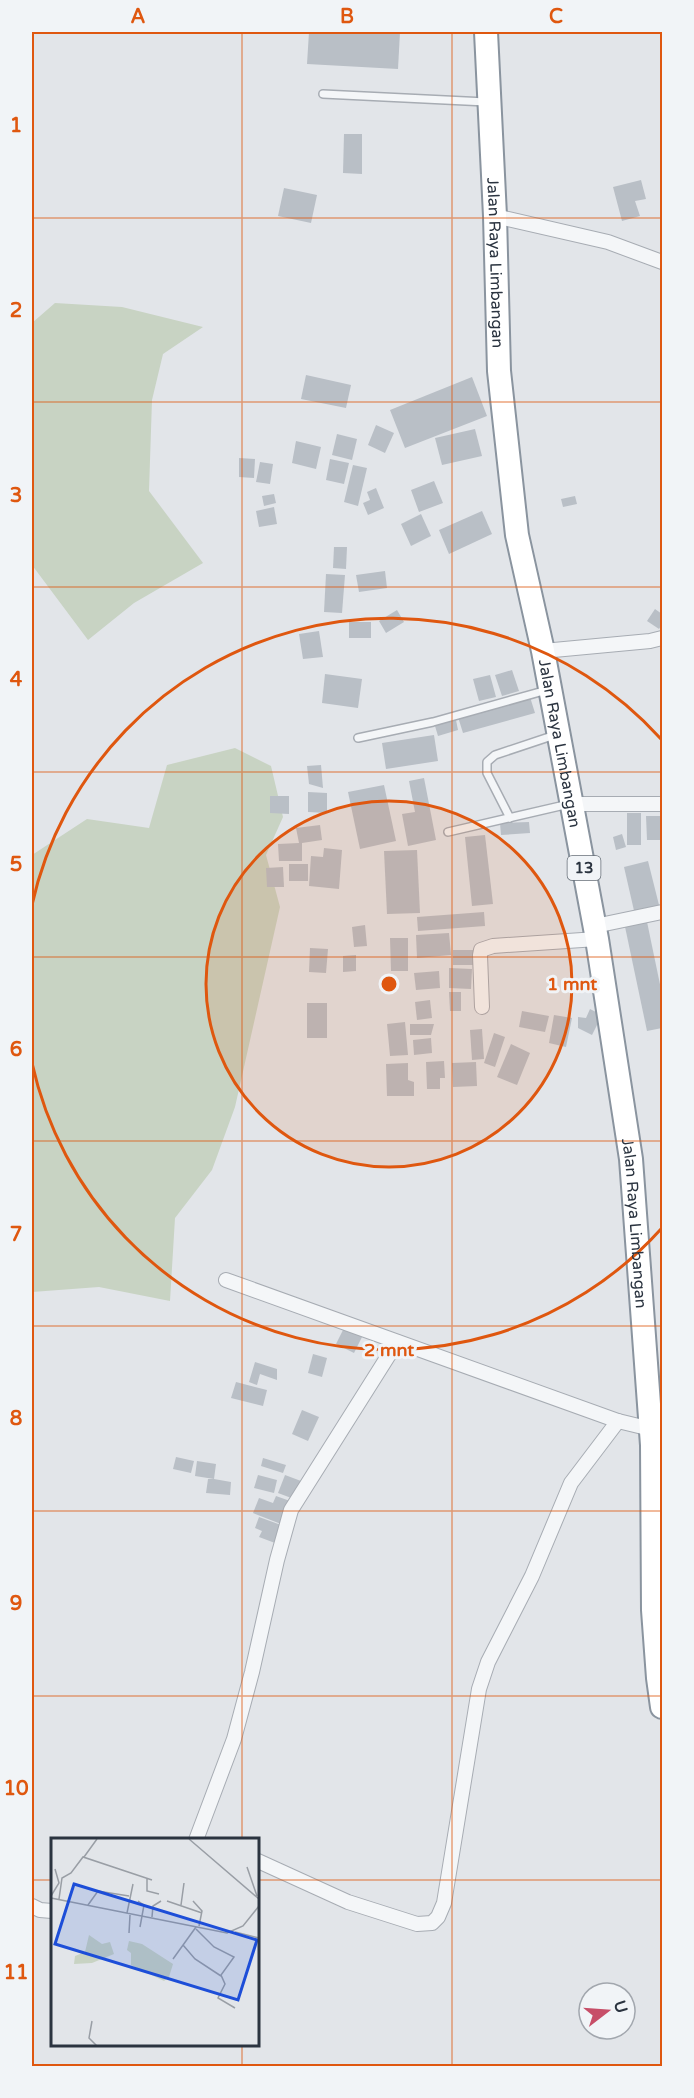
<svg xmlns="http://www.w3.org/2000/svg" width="694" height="2098" font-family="'Varela Round',sans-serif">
	<rect width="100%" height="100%" fill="#e2e5e9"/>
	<g fill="#c8d3c3">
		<polygon points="55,303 122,307 203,327 163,354 152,400 149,491 203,563 134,603 88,640 32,565 32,323"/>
		<polygon points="235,748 271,766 283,817 266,855 280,907 235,1107 212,1170 175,1218 170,1301 99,1287 32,1292 32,855 87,819 149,828 167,765"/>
	</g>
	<g fill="#b9bfc6">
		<polygon points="309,32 400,32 398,69 307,64"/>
		<polygon points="344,134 362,134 362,174 343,173"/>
		<polygon points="641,180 646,199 635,201 640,216 622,221 613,187"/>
		<polygon points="284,188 317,195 311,223 278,216"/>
		<polygon points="306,375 351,385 346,408 301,399"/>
		<polygon points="472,377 487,416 405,448 390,410"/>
		<polygon points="376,425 394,433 385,453 368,445"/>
		<polygon points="475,429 482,456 442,465 435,438"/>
		<polygon points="337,434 357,439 352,460 332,455"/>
		<polygon points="296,441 321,447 316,469 292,463"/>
		<polygon points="239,458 255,459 254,478 239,477"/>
		<polygon points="330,459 349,463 344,484 326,480"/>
		<polygon points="260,462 273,464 270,484 256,482"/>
		<polygon points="353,465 367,468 358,506 344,502"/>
		<polygon points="434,481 443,503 419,512 411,490"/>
		<polygon points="376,488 384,508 368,515 363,503 370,500 367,492"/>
		<polygon points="274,494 276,503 264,506 262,496"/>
		<polygon points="575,496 577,504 563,507 561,499"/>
		<polygon points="274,507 277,524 259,527 256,511"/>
		<polygon points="482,511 492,534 449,554 439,530"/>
		<polygon points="421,514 431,536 411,546 401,524"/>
		<polygon points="334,547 347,547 346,569 333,568"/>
		<polygon points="385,571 387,588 359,592 356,575"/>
		<polygon points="326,574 345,575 342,613 324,612"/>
		<polygon points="655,609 662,614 662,624 659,629 647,621"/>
		<polygon points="397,610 404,622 386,633 379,621"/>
		<rect x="349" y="622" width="22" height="16"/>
		<polygon points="319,631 323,657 303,659 299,634"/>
		<polygon points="512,670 519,691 502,696 495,675"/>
		<polygon points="325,674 362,679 358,708 322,703"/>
		<polygon points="490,675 496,697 479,701 473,679"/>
		<polygon points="530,697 535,713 463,733 458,717"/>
		<polygon points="456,720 458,730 438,736 435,726"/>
		<polygon points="434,735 438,761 386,769 382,743"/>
		<polygon points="321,765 323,788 309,784 307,766"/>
		<polygon points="424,778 436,840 408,846 402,814 415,812 409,781"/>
		<polygon points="384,785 396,841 360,849 348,792"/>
		<polygon points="308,792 327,793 327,813 308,812"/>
		<polygon points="270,796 289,796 289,814 270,813"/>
		<rect x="627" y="813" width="14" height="32"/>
		<polygon points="646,816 660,816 661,840 647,840"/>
		<polygon points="529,822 530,833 501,835 500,823"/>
		<polygon points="320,825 322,840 302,843 302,861 279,861 278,844 299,843 296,828"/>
		<polygon points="622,834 626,847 616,850 613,837"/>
		<polygon points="485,835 493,904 472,906 465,837"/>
		<polygon points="324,848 342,850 339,889 309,886 311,856 323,857"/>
		<polygon points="417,850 420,913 387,914 384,851"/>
		<polygon points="648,861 660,909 635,915 624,867"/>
		<rect x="289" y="864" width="19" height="17"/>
		<polygon points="283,867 284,887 267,887 266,868"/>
		<polygon points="484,912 485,926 418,931 417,917"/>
		<polygon points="646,917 662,994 662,1028 647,1031 624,922"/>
		<polygon points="365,925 367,946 354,947 352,927"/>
		<polygon points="449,933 451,955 417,958 416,935"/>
		<polygon points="390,938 408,938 408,971 391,971"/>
		<polygon points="310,948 328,949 326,973 309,972"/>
		<rect x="453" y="950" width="20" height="15"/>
		<polygon points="356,955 356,971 343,972 343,956"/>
		<polygon points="449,968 472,969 471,989 449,988"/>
		<polygon points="439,971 440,988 416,990 414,973"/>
		<polygon points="449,992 461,992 461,1011 450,1011"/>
		<polygon points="430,1000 432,1018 417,1020 415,1002"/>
		<rect x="307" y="1003" width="20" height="35"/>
		<polygon points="590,1009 602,1015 592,1035 578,1028 578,1017 586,1018"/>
		<polygon points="522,1011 549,1016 545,1032 519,1027"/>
		<polygon points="554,1015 572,1018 566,1047 549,1043"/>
		<polygon points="405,1022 408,1055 390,1056 387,1024"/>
		<polygon points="410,1024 434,1024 431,1035 410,1035"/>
		<polygon points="482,1029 484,1059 472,1060 470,1030"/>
		<polygon points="494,1033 505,1037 495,1067 484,1063"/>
		<polygon points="431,1038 432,1053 414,1055 413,1040"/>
		<polygon points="511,1044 530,1053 517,1085 497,1077"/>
		<polygon points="444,1061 445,1078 440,1078 440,1089 427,1089 426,1062"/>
		<polygon points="476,1062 477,1086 453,1087 452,1063"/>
		<polygon points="408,1063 408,1080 414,1082 414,1096 387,1096 386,1064"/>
		<polygon points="344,1328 362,1337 354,1353 336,1344"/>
		<polygon points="313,1354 327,1358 322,1377 308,1373"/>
		<polygon points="255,1362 277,1369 277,1380 260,1374 257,1385 249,1382"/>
		<polygon points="236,1382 267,1390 263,1406 231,1398"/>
		<polygon points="302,1410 319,1417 308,1441 292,1434"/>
		<polygon points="176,1457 194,1461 191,1473 173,1469"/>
		<polygon points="263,1458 286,1465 283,1473 261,1466"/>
		<polygon points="197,1461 216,1464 214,1479 231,1482 230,1495 206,1493 208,1479 214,1479 195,1476"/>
		<polygon points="258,1475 277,1480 274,1493 254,1488"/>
		<polygon points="285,1475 301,1481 294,1499 278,1493"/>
		<polygon points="276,1496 290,1501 281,1524 253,1513 259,1498 273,1503"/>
		<polygon points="259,1517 281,1525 275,1543 259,1537 262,1531 255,1528"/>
	</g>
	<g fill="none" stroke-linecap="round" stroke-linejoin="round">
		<g stroke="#a7acb3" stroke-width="10">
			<g id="service">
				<polyline points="323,94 486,102"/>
				<polyline points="358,738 433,722 547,690"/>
				<polyline points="510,818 487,773 487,762 495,755 555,735"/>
				<polyline points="448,832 569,804"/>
			</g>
		</g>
		<g stroke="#a7acb3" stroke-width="16">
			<g id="minor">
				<polyline points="495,216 608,242 662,262"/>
				<polyline points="543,651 650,641 662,638"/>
				<polyline points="572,804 662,804"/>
				<polyline points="595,926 662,912"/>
				<polyline points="482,1007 480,955 481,950 493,946 597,939"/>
				<polyline points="226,1280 618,1421 651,1429"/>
				<polyline points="196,1840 234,1739 252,1672 277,1560 291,1510 397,1342"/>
				<polyline points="258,1861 348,1902 417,1924 432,1923 438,1917 444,1903 479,1689 488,1662 532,1576 571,1483 618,1421"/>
				<polyline points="32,1906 40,1910 52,1911"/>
			</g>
		</g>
		<g stroke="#8a949f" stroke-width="26">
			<g id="trunk">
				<path id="s1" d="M486 32 495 216 499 371 517 535 543 651 597 939 631 1159 652 1445 653 1610 658 1678 662 1707"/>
			</g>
		</g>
		<use href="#service" stroke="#f4f6f8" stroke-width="7"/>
		<use href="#minor" stroke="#f4f6f8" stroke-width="14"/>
		<use href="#trunk" stroke="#fff" stroke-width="22"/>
	</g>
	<path fill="none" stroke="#df570f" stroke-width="1.5" stroke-opacity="0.55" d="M242 32V1840M452 32V2066M32 218H662M32 402H662M32 587H662M32 772H662M32 957H662M32 1141H662M32 1326H662M32 1511H662M32 1696H662M32 1880H52M258 1880H662M242 2046V2066"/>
	<circle cx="389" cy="984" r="183" fill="#df570f" fill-opacity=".12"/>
	<g fill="none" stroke="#df570f" stroke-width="3">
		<circle cx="389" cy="984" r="183"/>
		<path d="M661 1229A366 366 0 0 1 32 1063M32 905A366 366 0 0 1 661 739"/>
	</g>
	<g text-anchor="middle" stroke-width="6" stroke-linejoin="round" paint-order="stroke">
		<rect fill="#f1f4f7" stroke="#666e77" stroke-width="1.5" x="567.5" y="856" width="33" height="24" rx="4.5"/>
		<g font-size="15" font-weight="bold" fill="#2b3440">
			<text x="584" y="873">13</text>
		</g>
		<g font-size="16" fill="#2b3440" stroke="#f1f4f7">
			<text dy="6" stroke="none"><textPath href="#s1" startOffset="231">Jalan Raya Limbangan</textPath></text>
			<text dy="6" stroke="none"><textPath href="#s1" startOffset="717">Jalan Raya Limbangan</textPath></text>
			<text dy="6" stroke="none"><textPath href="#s1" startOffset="1203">Jalan Raya Limbangan</textPath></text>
		</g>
	</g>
	<g transform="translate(51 1838)">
		<rect width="208" height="208" fill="#e2e5e9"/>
		<path d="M38 97 51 106 59 104 63 116 41 125 23 126 24 118 34 114ZM78 103 91 106 122 126 118 139 113 143 80 127V115L76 112Z" fill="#c8d3c3"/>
		<path fill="none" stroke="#999ea5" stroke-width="1.5" d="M138 1 208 61M33 19 46 1M196 29 206 58M96 41V53L108 56M0 58 8 45 4 31M0 60 176 95 192 88 208 68M8 61 11 40 20 35 32 19 101 42M87 63 93 67 89 89M116 63 151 75M142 63 151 73 148 88M37 67 47 53 78 58M130 67 133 45M76 75 82 46M101 79 102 68 110 63M145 91 163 109 183 119 170 137 174 146 167 160 184 170M184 94 208 100M78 95 79 77M132 107 144 121 170 138M122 121 145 89M41 183 38 200 46 208"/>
		<path fill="#1d4ed8" fill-opacity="0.15" stroke="#1d4ed8" stroke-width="3" d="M23 46 206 102 187 162 4 106Z"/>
		<rect width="208" height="208" fill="none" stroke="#2b3440" stroke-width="3"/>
	</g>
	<circle cx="389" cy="984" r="9" fill="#df570f" stroke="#f1f4f7" stroke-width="3"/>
	<g font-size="18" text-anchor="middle" font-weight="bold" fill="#df570f" stroke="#f1f4f7" stroke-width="6" stroke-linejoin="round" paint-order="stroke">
		<text x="572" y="990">1 mnt</text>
		<text x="389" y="1356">2 mnt</text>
	</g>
	<rect width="694" height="2098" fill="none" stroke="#f1f4f7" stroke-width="66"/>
	<g transform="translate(607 2011) rotate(73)"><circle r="28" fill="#f1f4f7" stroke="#a2a7ae" stroke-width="1.5"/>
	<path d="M0-4.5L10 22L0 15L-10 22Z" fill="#c74e68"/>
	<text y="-9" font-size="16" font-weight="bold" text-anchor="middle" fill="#2b3440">U</text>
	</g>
	<rect x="33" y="33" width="628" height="2032" fill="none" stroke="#df570f" stroke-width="2"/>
	<g font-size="20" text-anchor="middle" font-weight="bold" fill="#df570f">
		<text x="138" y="23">A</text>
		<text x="347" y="23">B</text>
		<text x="556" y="23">C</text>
		<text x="16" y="132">1</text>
		<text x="16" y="317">2</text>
		<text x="16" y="502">3</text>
		<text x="16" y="686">4</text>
		<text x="16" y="871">5</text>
		<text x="16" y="1056">6</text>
		<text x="16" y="1241">7</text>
		<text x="16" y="1425">8</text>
		<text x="16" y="1610">9</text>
		<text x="16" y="1795">10</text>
		<text x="16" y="1979">11</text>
	</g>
</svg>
